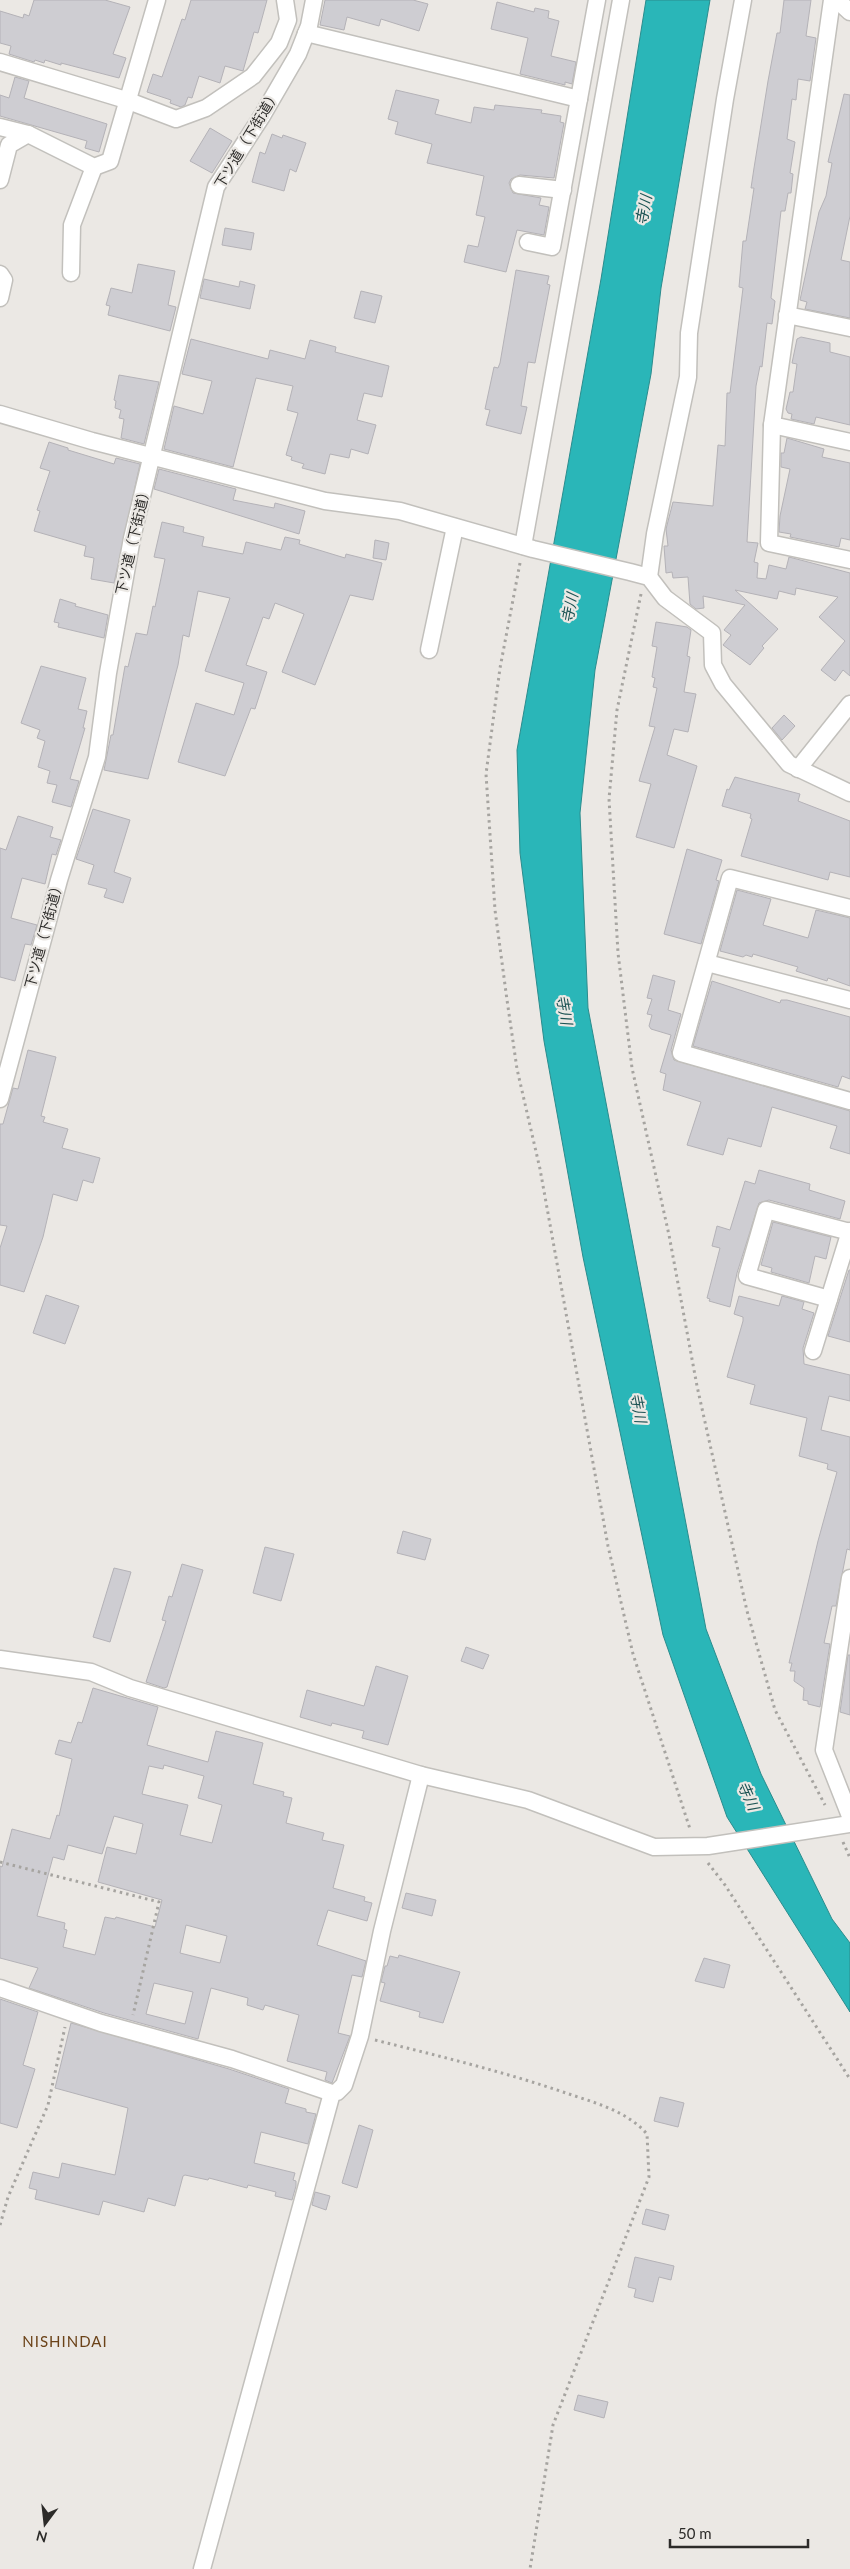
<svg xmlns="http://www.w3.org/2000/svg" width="850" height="2569" font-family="Lato,'Noto Sans JP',sans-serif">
	<rect width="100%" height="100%" fill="#ebe8e4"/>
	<polygon fill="#2ab6b8" stroke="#2b8c8d" points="646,0 710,0 661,288 651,374 595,670 580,813 588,1008 706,1629 761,1774 832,1919 850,1943 850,2012 727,1817 663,1635 583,1257 544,1041 520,853 517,750 601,279"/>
	<g fill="#cecdd2" stroke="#b4b2b7" fill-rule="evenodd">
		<polygon points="34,0 105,0 130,7 113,54 126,58 119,78 61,63 61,65 45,60 44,63 35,60 34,62 9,54 11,46 0,43 0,11 23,18 24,14 29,16"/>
		<polygon points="191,0 267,0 258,33 254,32 243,71 225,66 220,83 199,76 192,98 188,97 185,105 181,107 170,103 171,100 147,92 153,74 162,77 182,19 185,20"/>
		<polygon points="325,0 413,0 428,4 419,31 381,19 379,26 347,17 344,30 320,25"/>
		<polygon points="784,0 811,0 806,36 816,38 810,81 798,79 796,100 792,99 787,139 795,142 790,173 793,174 791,193 788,193 785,211 781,211 771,298 775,301 772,324 767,323 762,367 760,366 756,386 747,542 758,543 754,562 758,563 757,578 766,579 769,565 786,569 789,557 850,573 850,676 843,670 835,681 821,670 845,641 819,617 838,597 796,588 795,595 779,591 777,599 735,590 778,629 762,646 764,648 750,665 723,645 731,635 724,630 745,605 703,596 704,608 696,609 690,604 688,577 673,578 672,572 666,573 664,546 668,546 666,529 673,502 713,506 718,445 725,446 727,393 730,393 743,288 739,287 743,241 746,241 754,188 751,188 754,168 768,81 777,33 780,33"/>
		<polygon points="497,2 534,12 535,8 549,11 548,18 559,21 551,56 576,62 572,84 565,82 565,85 520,74 528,38 491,29"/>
		<polygon points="15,77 29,81 24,98 107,124 99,152 85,148 87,141 0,116 0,95 9,98"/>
		<polygon points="396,90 439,100 435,114 471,123 474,107 494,110 495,105 542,110 541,113 561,116 560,122 564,123 554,178 520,175 511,179 509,183 513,193 541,198 539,205 549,207 544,235 517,230 506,272 464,262 468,245 478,247 485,217 476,215 484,176 427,163 432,144 395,134 398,122 388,119"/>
		<polygon points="844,94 850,95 850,216 841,260 850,262 850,318 805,309 807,302 800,300 819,212 826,196 832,163 828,162"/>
		<polygon points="210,128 232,141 212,173 190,161"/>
		<polygon points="272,134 282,138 283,135 306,143 296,172 290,169 284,191 252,182 260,152 265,154"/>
		<polygon points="225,228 254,233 251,250 222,245"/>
		<polygon points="138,264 175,271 168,305 176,307 170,331 108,315 110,306 106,305 111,288 132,293"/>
		<polygon points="516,270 549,276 547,284 550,285 535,363 528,362 521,406 527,407 521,434 486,425 490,410 485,409 494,367 498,368 500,363"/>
		<polygon points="204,279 239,287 240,281 255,285 250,309 200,298"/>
		<polygon points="361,291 382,296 375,323 354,318"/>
		<polygon points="801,337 830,343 830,352 850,357 850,425 816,417 814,424 791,419 792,414 788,413 786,409 790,392 793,392 797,364 792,363 797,339"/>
		<polygon points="191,339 268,359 270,350 305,359 310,340 336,347 335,352 389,366 382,397 364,393 357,420 376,425 368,454 351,449 349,458 330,454 325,474 302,468 304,464 291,460 292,457 286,455 298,413 287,410 293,386 256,378 233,467 164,449 174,406 203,414 212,381 182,374"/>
		<polygon points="119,375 159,382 144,444 121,438 124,419 119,418 121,410 115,408 116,401 114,400"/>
		<polygon points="787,438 824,449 822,457 850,463 850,540 841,538 839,547 790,537 791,534 779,532 780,516 790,469 781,467 781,453 784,453"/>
		<polygon points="49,442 68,448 68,450 114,464 116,458 140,464 114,583 91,579 94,558 84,556 86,546 34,531 40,511 37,510 50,471 40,468"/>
		<polygon points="159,469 236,489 233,500 274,508 275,503 305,511 299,534 154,489"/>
		<polygon points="162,522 184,527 183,532 204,537 202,546 243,554 246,542 281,550 285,537 300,540 299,544 345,558 346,554 382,563 373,600 350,595 315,685 282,672 304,614 275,603 269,619 263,617 246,665 267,672 255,709 251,708 225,776 178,762 196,703 234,715 244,683 205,671 230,598 198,591 189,637 183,635 178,665 148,779 104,770 111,735 113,735 125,666 128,667 136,633 147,635 153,606 155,607 165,559 154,557"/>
		<polygon points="375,540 389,543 386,560 373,558"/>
		<polygon points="60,599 76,604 75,606 108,615 104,638 58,627 59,623 54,622"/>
		<polygon points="656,622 687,627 691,630 687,656 690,657 684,692 696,694 688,732 674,729 667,755 697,766 674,848 636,837 651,784 639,781 655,727 649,726 657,688 653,687 655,678 652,677 657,647 652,646"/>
		<polygon points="41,666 86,678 78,709 87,711 83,728 85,728 70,779 79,781 71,807 52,802 57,785 47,783 50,771 38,767 45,741 37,738 40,730 21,723"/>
		<polygon points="784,715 795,726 782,740 772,728"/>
		<polygon points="735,777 800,794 798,801 850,821 850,877 830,872 828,880 741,856 752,819 750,818 751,814 722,806 727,789 729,790"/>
		<polygon points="93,809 130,820 114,872 131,878 123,903 104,897 107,889 88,884 94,865 76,859"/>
		<polygon points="18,816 53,827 50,837 61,840 56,855 52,854 45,884 22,878 11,918 37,925 31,945 25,944 15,981 0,977 0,848 6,850"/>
		<polygon points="687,849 722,860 716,880 719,881 701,944 664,934"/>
		<polygon points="737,890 771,899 763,925 808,938 816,910 850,918 850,986 828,978 827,981 796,971 798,967 753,954 752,957 746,955 743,957 720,951"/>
		<polygon points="653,975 675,981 668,1010 681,1014 671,1050 674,1060 850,1111 850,1154 830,1148 837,1126 772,1107 761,1147 728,1138 723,1155 687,1145 701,1102 663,1090 666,1074 660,1072 671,1035 651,1029 649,1026 652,1015 647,1014 652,999 647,998"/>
		<polygon points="712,981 780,1003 781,1000 787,1000 850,1017 850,1079 842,1076 838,1087 693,1046"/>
		<polygon points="28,1050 56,1057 41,1116 45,1117 43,1122 68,1129 62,1148 100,1158 93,1183 83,1180 77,1201 53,1194 43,1237 24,1292 0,1285 0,1248 7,1226 0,1225 0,1124 3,1124 13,1088 18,1089"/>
		<polygon points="759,1170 810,1184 809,1190 845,1201 840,1219 769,1200 759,1203 737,1273 730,1307 709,1301 710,1299 707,1298 720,1248 712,1246 717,1226 730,1230 745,1181 755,1184"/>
		<polygon points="773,1222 831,1237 826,1259 815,1256 809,1283 771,1272 772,1268 761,1265"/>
		<polygon points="849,1270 850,1270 850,1342 828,1336"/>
		<polygon points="46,1295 79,1306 65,1344 33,1333"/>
		<polygon points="739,1296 779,1306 782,1296 804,1302 802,1309 814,1313 803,1348 804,1364 850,1375 850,1401 829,1396 821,1430 850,1437 850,1550 847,1549 836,1606 832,1606 824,1643 830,1644 820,1707 808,1704 808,1701 803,1700 804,1688 794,1681 795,1671 790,1671 792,1663 789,1663 818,1541 837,1472 827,1469 828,1464 799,1456 807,1418 750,1404 755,1385 727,1377 743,1321 743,1317 734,1314"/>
		<polygon points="403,1531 431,1539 425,1560 397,1553"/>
		<polygon points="265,1547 294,1554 281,1601 253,1593"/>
		<polygon points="182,1564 203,1570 167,1687 164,1688 146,1682 166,1621 162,1620 169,1596 172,1597"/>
		<polygon points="114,1568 131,1572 110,1642 93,1637"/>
		<polygon points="466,1647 489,1655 483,1669 461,1661"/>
		<polygon points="848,1655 850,1655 850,1715 840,1712"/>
		<polygon points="376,1666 408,1676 388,1745 362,1738 364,1731 332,1723 331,1726 300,1717 307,1690 364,1706"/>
		<path d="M93 1688 158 1707 147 1745 208 1762 216 1731 263 1743 253 1784 284 1792 283 1796 292 1798 286 1823 324 1833 322 1840 344 1845 333 1888 365 1897 364 1901 372 1903 367 1921 328 1910 317 1945 366 1961 362 1977 352 1975 338 2033 350 2036 332 2083 325 2080 327 2072 287 2061 299 2015 265 2005 263 2010 247 2005 248 1998 211 1988 198 2039 104 2013 29 1988 38 1968 0 1958V1866L2 1867 12 1829 50 1839 57 1815 59 1816 72 1759 55 1754 59 1740 71 1743 78 1722 82 1723ZM164 1765 204 1776 198 1798 222 1805 212 1843 180 1835 188 1805 142 1794 149 1766 163 1769ZM114 1816 143 1824 136 1854 107 1847 98 1882 162 1900 155 1927 116 1917 115 1919 105 1917 95 1955 63 1947 67 1930 64 1929 65 1923 37 1916 53 1857 64 1860 68 1845 102 1854ZM186 1925 227 1936 220 1963 180 1953ZM154 1983 193 1992 185 2024 146 2014Z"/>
		<polygon points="406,1893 436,1900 432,1916 402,1908"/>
		<polygon points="399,1955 460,1972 443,2023 419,2017 420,2012 380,2001 385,1983 381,1982 385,1966 387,1966 390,1956 398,1958"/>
		<polygon points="704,1958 730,1965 724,1988 695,1981"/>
		<polygon points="0,1999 38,2012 23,2065 35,2069 17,2128 0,2123"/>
		<polygon points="71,2023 229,2069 289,2089 285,2103 306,2109 306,2112 316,2114 308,2144 261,2132 254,2163 295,2173 293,2180 296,2181 296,2186 292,2200 275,2196 276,2192 248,2185 247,2188 209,2178 208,2180 185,2175 183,2176 175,2206 148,2198 144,2212 103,2201 99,2215 35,2199 37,2190 29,2188 33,2172 59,2178 62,2163 115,2175 123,2135 128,2108 55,2088"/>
		<polygon points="660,2097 684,2103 678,2127 654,2121"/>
		<polygon points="359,2125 373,2130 357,2188 342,2183"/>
		<polygon points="315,2192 330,2196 326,2210 312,2205"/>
		<polygon points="646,2209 669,2215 665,2230 642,2224"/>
		<polygon points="635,2257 674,2266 671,2280 659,2277 653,2302 634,2297 636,2289 628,2287"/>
		<polygon points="578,2395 608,2402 604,2418 574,2410"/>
	</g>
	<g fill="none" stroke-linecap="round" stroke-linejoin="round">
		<g stroke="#c2c0bc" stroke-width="19">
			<g id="minor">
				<polyline points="832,0 772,425 850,442"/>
				<polyline points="837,0 850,12"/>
				<polyline points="306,33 579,99"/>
				<polyline points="0,62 126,100 176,119 206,108 253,76 279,43 288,20 285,0"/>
				<polyline points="0,127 28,134 94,167 110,161 157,0"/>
				<polyline points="0,180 9,145 28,134"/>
				<polyline points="519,185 563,190"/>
				<polyline points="528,242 552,247 597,0"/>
				<polyline points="71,273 72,225 94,167"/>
				<polyline points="0,274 4,280 0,298"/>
				<polyline points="787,315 850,328"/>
				<polyline points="0,414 92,441 325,501 400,511 533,549 630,572 649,577 665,598 712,633 713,665 723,684 789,764 850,793"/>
				<polyline points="772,425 769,543 850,560"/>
				<polyline points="523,546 621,0"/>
				<polyline points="649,577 655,534 688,377 689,333 725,99 743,0"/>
				<polyline points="429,650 455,527"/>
				<polyline points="798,769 850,704"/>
				<polyline points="850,908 730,878 681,1053 850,1101"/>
				<polyline points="707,963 850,1000"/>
				<polyline points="0,1099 59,880 97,757 108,673 132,538 216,187 262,116 298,54 309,26 314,0"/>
				<polyline points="829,1299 747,1276 766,1210 850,1232"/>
				<polyline points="813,1351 850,1231"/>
				<polyline points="850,1578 824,1750 850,1816"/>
				<polyline points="0,1659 91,1672 130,1688 421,1775 528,1800 654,1847 708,1846 850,1824"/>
				<polyline points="0,1988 101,2023 232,2059 332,2093 337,2092 344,2085 360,2036 382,1931 421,1775"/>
				<polyline points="202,2569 332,2093"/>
			</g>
		</g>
		<g stroke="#a6a4a0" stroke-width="3" stroke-dasharray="2.5 4" stroke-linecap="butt">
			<polyline points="520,563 500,668 486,774 495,910 507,1000 517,1069 540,1169 608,1546 633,1654 690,1829"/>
			<polyline points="641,594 617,710 609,799 618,953 632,1068 669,1235 697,1386 747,1611 775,1710 825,1805"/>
			<polyline points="843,1842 850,1858"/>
			<polyline points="0,1862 159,1902 133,2015"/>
			<polyline points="708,1863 725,1885 850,2079"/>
			<path d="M375 2040C439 2056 501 2071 563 2092 592 2102 626 2110 647 2134L649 2177 553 2425 530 2569"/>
			<polyline points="0,2225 8,2197 48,2105 65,2027"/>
		</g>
		<use href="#minor" stroke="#fff" stroke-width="16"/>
	</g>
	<g text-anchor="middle" stroke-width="4.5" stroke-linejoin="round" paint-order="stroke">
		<g font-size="14" fill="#2c2b29" stroke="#ebe8e4">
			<text transform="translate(247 139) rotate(-59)" y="5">下ツ道（下街道）</text>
			<text transform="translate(133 540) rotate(-77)" y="5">下ツ道（下街道）</text>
			<text transform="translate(44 934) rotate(-75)" y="5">下ツ道（下街道）</text>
		</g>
		<g font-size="15" font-style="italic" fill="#1c5354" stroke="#ebe8e4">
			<text transform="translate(644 210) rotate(-80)" y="5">寺川</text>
			<text transform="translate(570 608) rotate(-79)" y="5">寺川</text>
			<text transform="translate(564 1010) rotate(80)" y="5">寺川</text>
			<text transform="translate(638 1408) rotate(79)" y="5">寺川</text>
			<text transform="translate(748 1796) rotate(66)" y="5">寺川</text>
		</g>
		<g font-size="15" letter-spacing="1" fill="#6b4218" stroke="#ebe8e4">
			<text x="65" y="2347">NISHINDAI</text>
		</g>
	</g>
	<g transform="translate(45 2524) rotate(195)" stroke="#ebe8e4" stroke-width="4" paint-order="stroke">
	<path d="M0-4L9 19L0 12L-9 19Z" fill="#2c2b29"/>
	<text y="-8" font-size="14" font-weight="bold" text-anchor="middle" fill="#2c2b29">N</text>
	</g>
	<path d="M670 2539v8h138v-8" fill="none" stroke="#2c2b29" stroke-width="2.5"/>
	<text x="678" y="2539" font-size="15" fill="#2c2b29" stroke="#ebe8e4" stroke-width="4" paint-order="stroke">50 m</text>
</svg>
